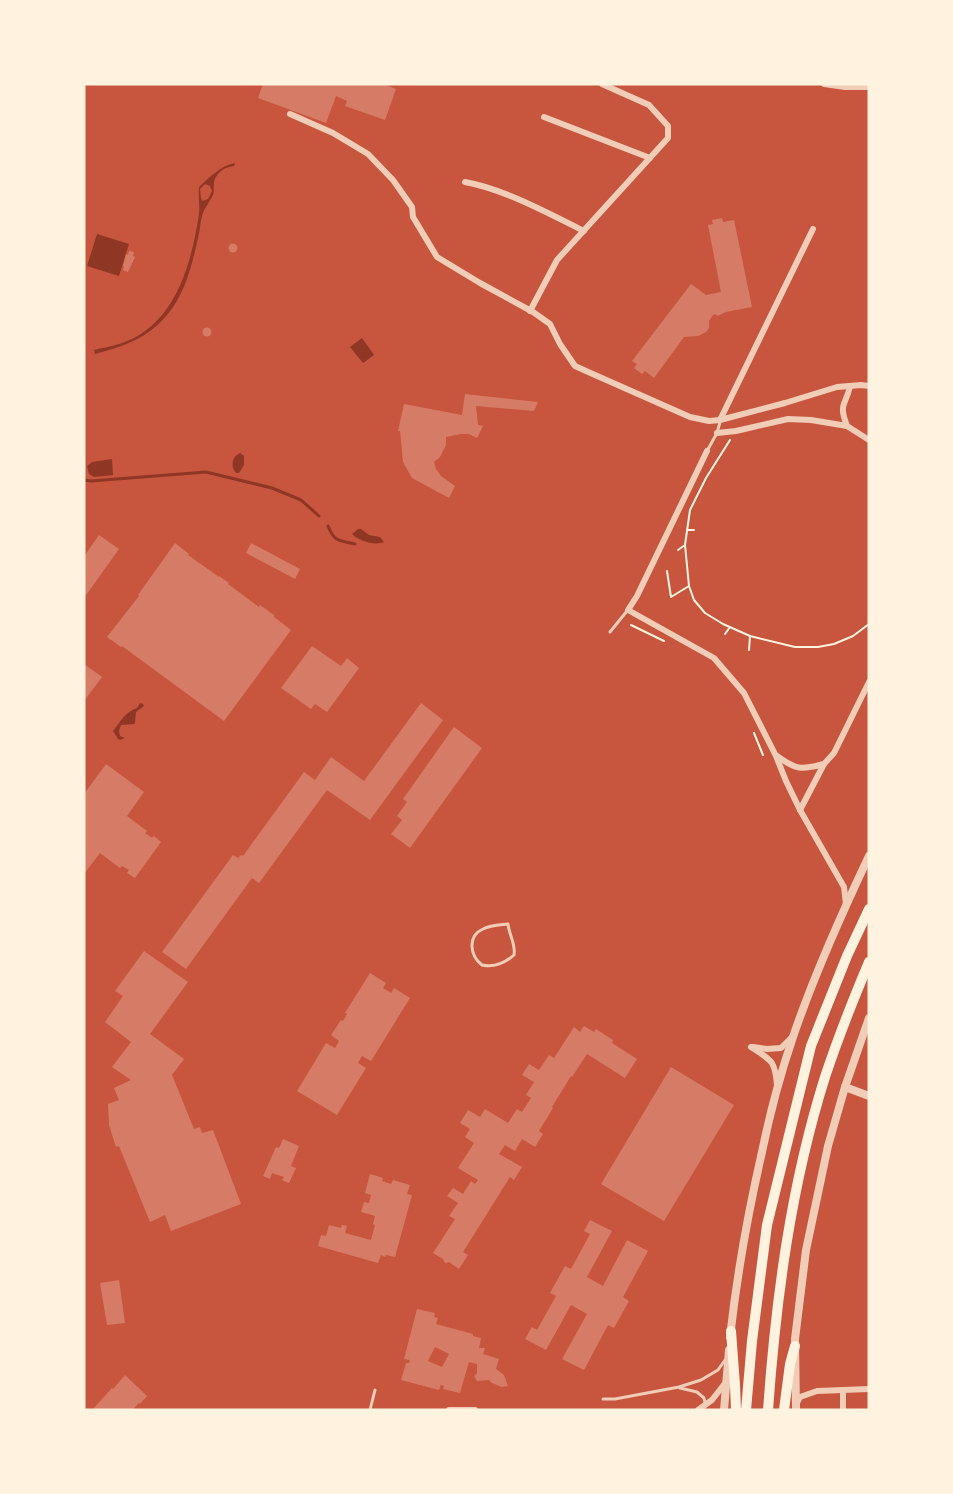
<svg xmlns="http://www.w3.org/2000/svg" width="953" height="1494" font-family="'Source Serif 4',serif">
	<rect width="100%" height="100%" fill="#c8553d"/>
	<g fill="#8f3625" fill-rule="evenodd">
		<path d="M235 163 234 166C226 167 220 170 216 177 212 183 215 189 213 195 210 202 204 208 202 216 200 223 200 231 198 238 192 265 185 294 167 315 147 339 124 346 95 354L94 350C108 347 122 344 134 338 178 315 192 260 199 214 200 205 198 196 199 187 210 177 220 166 235 163ZM205 184 210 186 212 191 208 199 202 201 201 198 200 189Z"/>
		<polygon points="97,234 129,244 119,276 87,266"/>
		<polygon points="362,338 374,355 363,363 350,347"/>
		<path d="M240 453 244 456V465L239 473H236C230 466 232 457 240 453Z"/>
		<polygon points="112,459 113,475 94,477 89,474 87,466 92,462"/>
		<path d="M358 529H361L369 535 380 537 384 542C375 546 359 541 352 534Z"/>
		<path d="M140 703 143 704 144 706 136 712 135 723 134 724 121 725 119 731 120 736 125 738 120 740 118 739 113 731C121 721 125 712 137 708Z"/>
	</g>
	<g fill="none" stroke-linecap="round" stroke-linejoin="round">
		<g stroke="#8f3625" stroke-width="3">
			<polyline points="84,480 91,481 206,472 272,488 301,500 319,516"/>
			<path d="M328 526C335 543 339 540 355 544"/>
		</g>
	</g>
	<g fill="#d67c66" fill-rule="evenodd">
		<polygon points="263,84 384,84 396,89 385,120 345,106 347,101 336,96 326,123 258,98"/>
		<polygon points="722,218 723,222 734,220 752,307 726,312 717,316 716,314 713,315 709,321 709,328 706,332 698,336 684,337 654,378 645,371 642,374 634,368 637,364 632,361 691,284 706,295 721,292 708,225 713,224 712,220"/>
		<circle cx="233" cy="248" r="4.5"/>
		<polygon points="129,251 134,252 133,256 135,257 128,272 123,270 124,266 123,266 126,254 128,255"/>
		<circle cx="207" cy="332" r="4.5"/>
		<polygon points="465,394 538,402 534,411 476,406 478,425 483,426 477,438 469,434 461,434 446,437 446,445 440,457 434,462 436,469 441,476 455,486 449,498 412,478 403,462 400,431 398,431 404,404 462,415"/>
		<polygon points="99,535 119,549 84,598 84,554 85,555"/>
		<polygon points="175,543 189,554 188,555 219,577 219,576 229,583 228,584 259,607 260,605 274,615 274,617 291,630 224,721 122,646 121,647 107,637 139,596 138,595"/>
		<polygon points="251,543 300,569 295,579 246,553"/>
		<polygon points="312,646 341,666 347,658 359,668 327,712 315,704 311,709 281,688"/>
		<polygon points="84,664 102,677 84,701"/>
		<polygon points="421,703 443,720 370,820 327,790 259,883 252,878 186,969 162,952 233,855 238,858 241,855 243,856 304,772 315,780 331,757 364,781"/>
		<polygon points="454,727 482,748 410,848 391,834 402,820 397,816 407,802 403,799"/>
		<polygon points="106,764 144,792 127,816 147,831 145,833 152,838 154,836 161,842 135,878 127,873 129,870 122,866 120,868 100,853 84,874 84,794"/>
		<polygon points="144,951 188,982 150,1034 184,1059 172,1075 194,1129 200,1127 202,1133 213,1130 241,1204 171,1231 165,1215 150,1222 119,1146 116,1147 109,1125 108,1104 119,1100 114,1088 131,1080 112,1067 131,1042 105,1022 123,996 115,991"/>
		<polygon points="370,973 386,983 383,988 391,993 394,988 410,998 371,1061 362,1056 358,1063 366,1068 337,1115 297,1091 326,1043 335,1048 339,1041 331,1035 341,1020 343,1021 347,1014 345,1013"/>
		<polygon points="584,1026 594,1032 596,1029 613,1040 612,1043 637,1059 625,1078 587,1054 572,1077 571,1076 552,1107 553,1108 539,1131 543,1134 535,1147 522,1139 515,1151 505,1145 499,1154 522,1167 514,1180 510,1177 463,1252 468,1255 459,1269 449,1262 445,1263 443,1259 433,1253 455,1219 449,1216 458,1203 447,1196 453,1188 463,1194 471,1181 475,1184 478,1180 458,1168 474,1143 465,1137 470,1129 460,1123 468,1110 480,1117 485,1109 508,1123 517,1109 522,1112 531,1098 526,1095 534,1082 522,1075 529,1064 539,1070 549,1055 554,1058 574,1027 580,1032"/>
		<polygon points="671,1067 734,1105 664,1221 601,1184"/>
		<polygon points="283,1139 299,1146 291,1166 296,1168 289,1183 282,1180 284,1177 272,1173 270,1179 263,1176 276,1147 279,1148"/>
		<polygon points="370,1174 383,1178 382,1181 391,1184 393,1180 410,1185 407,1194 412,1195 395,1257 386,1255 385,1257 381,1255 378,1263 318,1246 321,1235 326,1236 329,1225 341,1228 342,1225 347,1226 345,1233 371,1240 375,1225 373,1224 375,1216 361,1212 364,1202 369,1203 371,1195 365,1193"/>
		<polygon points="590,1220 612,1231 587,1277 603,1286 627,1240 648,1251 623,1297 629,1301 614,1328 608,1325 584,1370 562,1359 587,1314 571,1305 546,1350 525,1339 532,1327 537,1330 556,1296 550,1293 565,1266 571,1269 590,1234 584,1231"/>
		<polygon points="119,1280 125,1323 107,1325 100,1283"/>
		<path d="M417 1309 435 1313 434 1317 438 1318 436 1324 473 1334V1336L481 1338 479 1348H485L483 1354 499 1359 496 1369 504 1375 508 1386 502 1387 492 1383 489 1380 477 1381 474 1376 477 1373V1364L469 1362 460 1393 443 1389 444 1386 441 1385 439 1390 401 1380 406 1363H409L410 1360 404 1359ZM435 1347 449 1354 442 1367 428 1361Z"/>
		<polygon points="125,1375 147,1396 140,1404 139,1403 132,1410 92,1410 112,1388 113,1389"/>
	</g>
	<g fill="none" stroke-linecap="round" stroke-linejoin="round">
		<g stroke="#fff3e0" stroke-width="2">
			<polyline points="730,440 706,478 690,510 685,545 689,586 694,600 705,613 723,624 750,636 795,647 818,647 834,644 853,636 869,624"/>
			<polyline points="687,530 694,530"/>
			<polyline points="678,550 685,545"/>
			<polyline points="667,571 671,597 689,586"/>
			<polyline points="631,625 664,641"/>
			<polyline points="725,634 730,627"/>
			<polyline points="749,650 750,636"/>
			<polyline points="754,733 763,755"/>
		</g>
		<g stroke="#f1ccb7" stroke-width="3">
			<polyline points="707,451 717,433 720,422"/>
			<polyline points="610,632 627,611"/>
			<path d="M508 924C509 935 516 944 514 955 505 963 495 968 482 965 470 956 467 936 483 929 491 925 500 925 508 924Z"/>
			<polyline points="680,1388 697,1392 704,1398 705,1403"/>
			<polyline points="603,1399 615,1399 679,1387 701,1380 718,1370 725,1360"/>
			<polyline points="370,1410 375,1390"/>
		</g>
		<g stroke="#f1ccb7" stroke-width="6">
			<polyline points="824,84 845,87 869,87"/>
			<polyline points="290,114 333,133 368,154 393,180 412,207 413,217 437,257 480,283 533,312 550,324 560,344 575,366 586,371 690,417 709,421 720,420 785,403 837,387 861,385 869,386"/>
			<polyline points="544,117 650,158"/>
			<path d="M465 182C504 189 548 213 584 231"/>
			<polyline points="530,311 557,260 668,138 668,126 649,105 602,84"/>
			<polyline points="720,420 813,229"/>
			<path d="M847 426C838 402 846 406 850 386"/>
			<polyline points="717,433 736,431 788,419 811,420 847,426 869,440"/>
			<polyline points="707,451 637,596 628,610 714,658 744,693 776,756 786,781 800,810 844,887 846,904"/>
			<path d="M777 756C796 770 801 770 824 764"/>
			<polyline points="800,810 824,764 834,753 869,682"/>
			<path d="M751 1047C771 1060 775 1060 777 1085"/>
			<polyline points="753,1047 767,1049 781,1048 792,1037"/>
			<polyline points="797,1403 800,1397 817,1391 869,1389"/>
			<polyline points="449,1410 475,1410"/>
			<polyline points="698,1410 712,1400 726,1382"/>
			<polyline points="843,1410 843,1391"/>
		</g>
		<g stroke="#f1ccb7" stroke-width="8">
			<polyline points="845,1087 869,1096"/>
			<path d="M730 1337C737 1275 748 1213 762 1152 770 1113 780 1075 793 1037 814 975 841 915 869 856"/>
			<polyline points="724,1410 729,1350"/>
			<polyline points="796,1410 795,1339 806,1250 828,1146 845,1087 869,1018"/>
		</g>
		<g stroke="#fff3e0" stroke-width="10">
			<polyline points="731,1331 735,1385 736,1410"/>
			<polyline points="746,1410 752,1341 767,1225 811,1046 847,956 869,909"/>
			<path d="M768 1410C776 1298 791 1185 825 1077 838 1038 853 1000 869 962"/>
			<polyline points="784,1410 790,1364 795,1346"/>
		</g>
	</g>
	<rect width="953" height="1494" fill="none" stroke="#fff3e0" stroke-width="171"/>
</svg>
